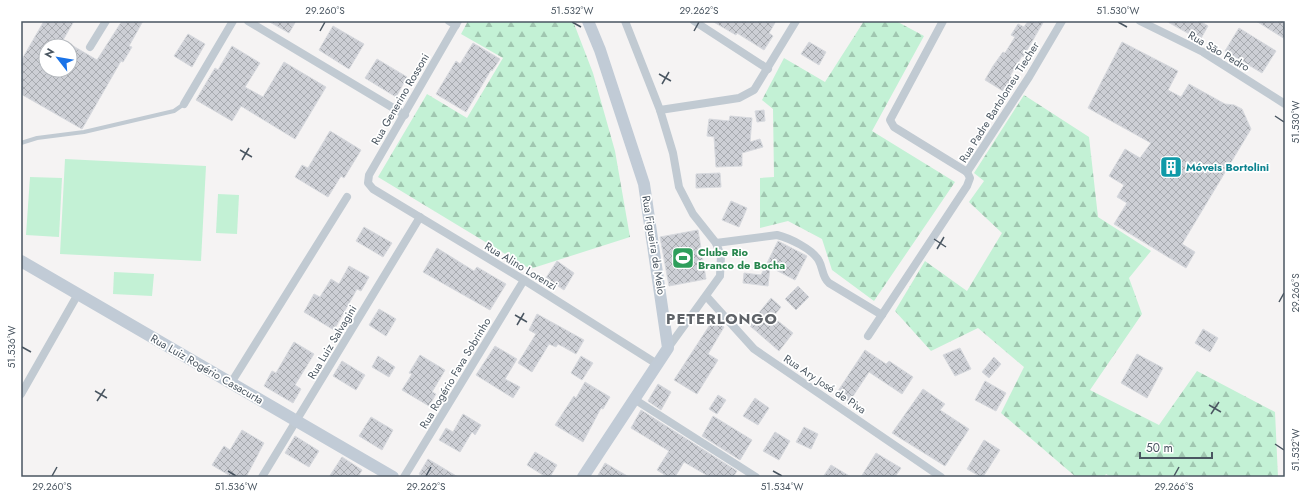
<svg xmlns="http://www.w3.org/2000/svg" width="1306" height="498" font-family="Jost,sans-serif">
	<defs>
		<pattern id="forest-firs" width="22" height="20" patternUnits="userSpaceOnUse"><rect width="22" height="20" fill="#c3f1d5"/><path d="M5 1l3.5 6h-7zM16 11l3.5 6h-7z" fill="#a0c6b0"/></pattern>
		<pattern id="building-cross-hatch" width="8" height="8" patternUnits="userSpaceOnUse"><rect width="8" height="8" fill="#cdcfd5"/><path d="M0 0l8 8M0 8l8-8" fill="none" stroke="#a8abb0"/></pattern>
	</defs>
	<rect width="100%" height="100%" fill="#f5f3f3"/>
	<g fill="url(#forest-firs)">
		<polygon points="468,21 573,21 593,73 615,151 630,237 530,269 378,177 427,94 467,118 503,58 461,34"/>
		<polygon points="864,21 896,21 924,36 872,131 955,182 874,301 832,270 822,239 788,221 760,228 760,178 774,177 773,109 762,100 784,58 825,82"/>
		<polygon points="1024,95 1089,137 1098,217 1151,251 1129,278 1142,314 1090,390 1159,425 1197,371 1275,412 1278,477 1111,477 1106,474 1104,477 1076,477 1001,413 1024,367 978,328 931,351 895,311 925,261 967,291 1002,233 969,202 984,181 974,173"/>
	</g>
	<g fill="#c3f1d5">
		<polygon points="65,159 206,166 201,261 60,254"/>
		<polygon points="30,177 62,178 59,237 26,235"/>
		<polygon points="218,194 239,195 237,234 216,233"/>
		<polygon points="114,272 154,274 152,296 113,294"/>
	</g>
	<g fill="url(#building-cross-hatch)" stroke="#d7d9de" fill-rule="evenodd">
		<path d="M44 21H74L63 40 97 60 122 21H143L129 46 132 47 123 62 121 61 82 129 21 94V61ZM46 46H70V70H46Z"/>
		<polygon points="268,21 296,21 289,33"/>
		<polygon points="712,21 776,21 769,33 773,36 764,50 737,33 736,35"/>
		<polygon points="1028,21 1044,21 1023,57 1022,56 1010,76 1016,80 1008,94 985,80 993,66 1003,52 1005,53 1015,37 1011,35 1018,24 1024,27"/>
		<polygon points="1166,21 1200,21 1208,26 1200,40"/>
		<polygon points="1256,21 1285,21 1285,39"/>
		<polygon points="333,26 364,44 349,69 319,50"/>
		<polygon points="1239,28 1276,51 1262,73 1225,51"/>
		<polygon points="188,34 205,44 192,67 174,56"/>
		<polygon points="809,42 826,52 819,65 801,54"/>
		<polygon points="1122,42 1178,71 1168,90 1181,97 1189,84 1225,104 1234,105 1242,109 1251,129 1182,244 1195,252 1186,268 1114,224 1127,203 1117,197 1124,185 1109,176 1125,149 1140,158 1151,143 1088,108"/>
		<polygon points="473,43 500,59 492,71 491,70 466,112 436,94 456,61 460,64"/>
		<polygon points="232,46 260,63 245,87 263,97 284,62 326,87 295,139 241,106 232,121 196,100 215,68 218,70"/>
		<polygon points="377,59 407,77 396,97 365,78"/>
		<polygon points="764,110 765,121 757,122 755,111"/>
		<polygon points="730,116 752,118 750,142 760,139 763,147 742,153 742,166 716,167 714,137 707,136 709,119 729,121"/>
		<polygon points="330,131 361,150 344,178 341,176 328,197 295,177 302,165 308,168"/>
		<polygon points="720,173 721,187 696,188 696,174"/>
		<polygon points="731,201 747,208 739,227 722,220"/>
		<polygon points="364,227 392,243 383,257 356,241"/>
		<polygon points="698,230 706,279 669,286 660,237"/>
		<polygon points="778,241 807,256 795,280 770,267 768,286 743,283 744,273 761,275"/>
		<polygon points="437,248 474,271 477,267 506,284 490,310 423,272"/>
		<polygon points="557,261 574,273 564,290 546,278"/>
		<polygon points="349,266 369,277 361,291 357,289 334,330 304,312 314,294 320,297 331,279 339,284"/>
		<polygon points="798,286 809,297 796,310 785,299"/>
		<polygon points="771,298 781,307 773,317 793,333 779,351 749,325"/>
		<polygon points="379,309 396,319 386,336 369,325"/>
		<polygon points="537,314 584,340 576,354 558,344 556,347 549,344 532,372 518,363 536,334 529,330"/>
		<polygon points="713,320 724,327 708,354 718,360 697,394 674,380"/>
		<polygon points="1203,329 1218,338 1210,352 1195,343"/>
		<polygon points="294,342 314,354 295,385 301,389 293,403 264,386 272,371 276,373"/>
		<polygon points="495,346 517,359 505,379 520,387 513,398 476,375"/>
		<polygon points="960,348 971,369 955,376 943,355"/>
		<polygon points="865,350 886,364 889,361 913,377 902,394 869,372 849,402 836,394"/>
		<polygon points="1137,354 1163,368 1147,398 1121,383"/>
		<polygon points="420,355 445,370 432,392 436,394 429,406 402,390 412,374 409,373"/>
		<polygon points="378,356 395,367 389,377 372,367"/>
		<polygon points="581,356 593,363 582,380 571,373"/>
		<polygon points="994,357 1001,364 989,378 982,372"/>
		<polygon points="342,361 365,375 356,390 333,376"/>
		<polygon points="985,381 1006,393 996,411 975,400"/>
		<polygon points="585,382 610,397 603,409 601,408 583,442 555,425 574,396 576,398"/>
		<polygon points="658,384 671,392 661,410 648,401"/>
		<polygon points="923,389 945,404 940,410 969,429 945,466 892,433"/>
		<polygon points="718,395 726,400 717,414 709,409"/>
		<polygon points="755,398 769,408 758,425 743,416"/>
		<polygon points="641,410 737,471 733,477 710,477 684,462 675,477 668,477 657,470 669,451 631,428"/>
		<polygon points="463,414 481,425 475,435 472,432 460,452 439,440 446,428 453,432"/>
		<polygon points="713,416 752,440 740,460 702,436"/>
		<polygon points="371,417 393,430 382,450 359,436"/>
		<polygon points="804,427 818,434 811,449 796,442"/>
		<polygon points="242,430 264,443 246,477 232,477 212,465 224,446 230,450"/>
		<polygon points="775,432 790,441 779,460 763,451"/>
		<polygon points="295,436 319,451 309,467 285,453"/>
		<polygon points="984,440 1000,450 983,477 981,477 967,469"/>
		<polygon points="535,452 557,465 550,477 546,477 527,465"/>
		<polygon points="876,453 901,468 895,477 861,477"/>
		<polygon points="342,457 362,470 358,477 329,477"/>
		<polygon points="428,459 458,477 425,477 419,474"/>
		<polygon points="605,463 629,477 597,477"/>
		<polygon points="831,465 851,477 823,477"/>
	</g>
	<g fill="none" stroke-linecap="round" stroke-linejoin="round">
		<polyline stroke="#c1cad2" stroke-width="4" points="21,143 37,138 84,132 174,111 184,104"/>
		<g stroke="#c1cad2" stroke-width="8">
			<polyline points="248,21 405,115"/>
			<polyline points="449,21 456,25"/>
			<polyline points="458,21 369,175 368,183 373,189 524,280 657,364"/>
			<polyline points="625,21 660,110 673,153 679,187 693,214 716,243 721,256 720,276 668,348"/>
			<polyline points="694,21 768,69"/>
			<polyline points="943,21 890,120 894,127 967,172"/>
			<polyline points="1140,21 1203,52 1285,104"/>
			<polyline points="90,47 106,21"/>
			<polyline points="184,104 233,21"/>
			<polyline points="660,110 739,98 754,90 796,21"/>
			<polyline points="967,172 1029,77 1062,21"/>
			<path d="M716 243 777 235C789 238 813 249 819 261 823 268 822 277 829 283L882 315"/>
			<polyline points="707,297 754,349 941,477"/>
			<polyline points="868,336 967,186 970,178 967,172"/>
			<polyline points="231,383 347,197"/>
			<polyline points="21,394 78,294"/>
			<polyline points="634,399 756,477"/>
			<polyline points="262,477 420,217"/>
			<polyline points="404,477 524,280"/>
		</g>
		<g stroke="#c1cbd6" stroke-width="12">
			<polyline points="21,261 393,477"/>
			<polyline points="583,477 668,348 644,184 600,50 588,21"/>
		</g>
	</g>
	<path fill="none" stroke="#4a5661" stroke-width="1.5" d="M572 22 581 27M1118 22 1127 27M320 31 325 22M694 31 699 22M659 74 671 81M662 84 669 72M1275 116 1284 122M240 150 252 157M242 160 249 148M934 239 946 247M937 249 944 237M1279 302 1284 293M515 315 527 322M517 325 524 313M22 347 31 352M95 391 107 398M97 401 105 389M1209 405 1221 412M1211 414 1219 402M1275 444 1284 450M228 471 236 476M773 471 782 476M52 476 57 467M426 476 431 467M1174 476 1179 467"/>
	<defs>
		<g id="building-square" transform="scale(1.15)"><rect x="-9" y="-9" width="18" height="18" rx="4" fill="#0f9aa8" stroke="#fff"/><path d="M-4-6H4V6H1V3H-1V6H-4ZM-2.5-4.3h1.7v1.8h-1.7ZM.8-4.3h1.7v1.8H.8ZM-2.5-1h1.7V.8h-1.7ZM.8-1h1.7V.8H.8Z" fill="#fff"/></g>
		<g id="stadium-square" transform="scale(1.15)"><rect x="-9" y="-9" width="18" height="18" rx="4" fill="#2e9e5b" stroke="#fff"/><path d="M0-5a6.5 5 0 1 0 0 10a6.5 5 0 1 0 0-10ZM-3.5-1.8h7v3.6h-7Z" fill="#fff"/></g>
	</defs>
	<g fill-rule="evenodd">
		<use href="#building-square" x="1171" y="167"/>
		<use href="#stadium-square" x="683" y="258"/>
	</g>
	<g text-anchor="middle" stroke-width="3.5" stroke-linejoin="round" paint-order="stroke">
		<g font-size="11" fill="#4a5661" stroke="#fff">
			<text transform="translate(1219 51) rotate(30)" y="4">Rua São Pedro</text>
			<text transform="translate(400 99) rotate(-60)" y="4">Rua Generino Rossoni</text>
			<text transform="translate(999 102) rotate(-58)" y="4">Rua Padre Bartolomeu Tiecher</text>
			<text transform="translate(654 245) rotate(81)" y="4">Rua Figueira de Melo</text>
			<text transform="translate(521 266) rotate(31)" y="4">Rua Alino Lorenzi</text>
			<text transform="translate(332 342) rotate(-59)" y="4">Rua Luiz Salvagini</text>
			<text transform="translate(207 369) rotate(30)" y="4">Rua Luiz Rogério Casacurta</text>
			<text transform="translate(455 373) rotate(-59)" y="4">Rua Rogério Fava Sobrinho</text>
			<text transform="translate(825 384) rotate(34)" y="4">Rua Ary José de Piva</text>
		</g>
		<g font-size="11" font-weight="bold" fill="#0d838f" stroke="#fff" text-anchor="start">
			<text x="1186" y="171">Móveis Bortolini</text>
		</g>
		<g font-size="11" font-weight="bold" fill="#27864d" stroke="#fff" text-anchor="start">
			<text x="698" y="256">Clube Rio<tspan x="698" dy="13">Branco de Bocha</tspan></text>
		</g>
		<g font-size="15" font-weight="bold" letter-spacing="1" fill="#5f6368" stroke="#fff">
			<text x="722" y="324">PETERLONGO</text>
		</g>
	</g>
	<rect width="1306" height="498" fill="none" stroke="#ffffff" stroke-width="44"/>
	<g transform="translate(58 58) rotate(301)"><circle r="19" fill="#ffffff" stroke="#b7bbc0"/>
	<path d="M0-3L7 15L0 10L-7 15Z" fill="#1a73e8"/>
	<text y="-6" font-size="11" font-weight="bold" text-anchor="middle" fill="#4a5661">N</text>
	</g>
	<path d="M1140 452v6h72v-6" fill="none" stroke="#4a5661" stroke-width="2"/>
	<text x="1146" y="452" font-size="12" fill="#4a5661" stroke="#ffffff" stroke-width="3" paint-order="stroke">50 m</text>
	<rect x="22" y="22" width="1262" height="454" fill="none" stroke="#4a5661" stroke-width="1.5"/>
	<g font-size="10" text-anchor="middle" fill="#4a5661">
		<text x="325" y="14">29.260°S</text>
		<text x="572" y="14">51.532°W</text>
		<text x="699" y="14">29.262°S</text>
		<text x="1118" y="14">51.530°W</text>
		<text transform="translate(1295 122) rotate(-90)" y="4">51.530°W</text>
		<text transform="translate(1295 293) rotate(-90)" y="4">29.266°S</text>
		<text transform="translate(11 347) rotate(-90)" y="4">51.536°W</text>
		<text transform="translate(1295 450) rotate(-90)" y="4">51.532°W</text>
		<text x="52" y="490">29.260°S</text>
		<text x="236" y="490">51.536°W</text>
		<text x="426" y="490">29.262°S</text>
		<text x="782" y="490">51.534°W</text>
		<text x="1174" y="490">29.266°S</text>
	</g>
</svg>
